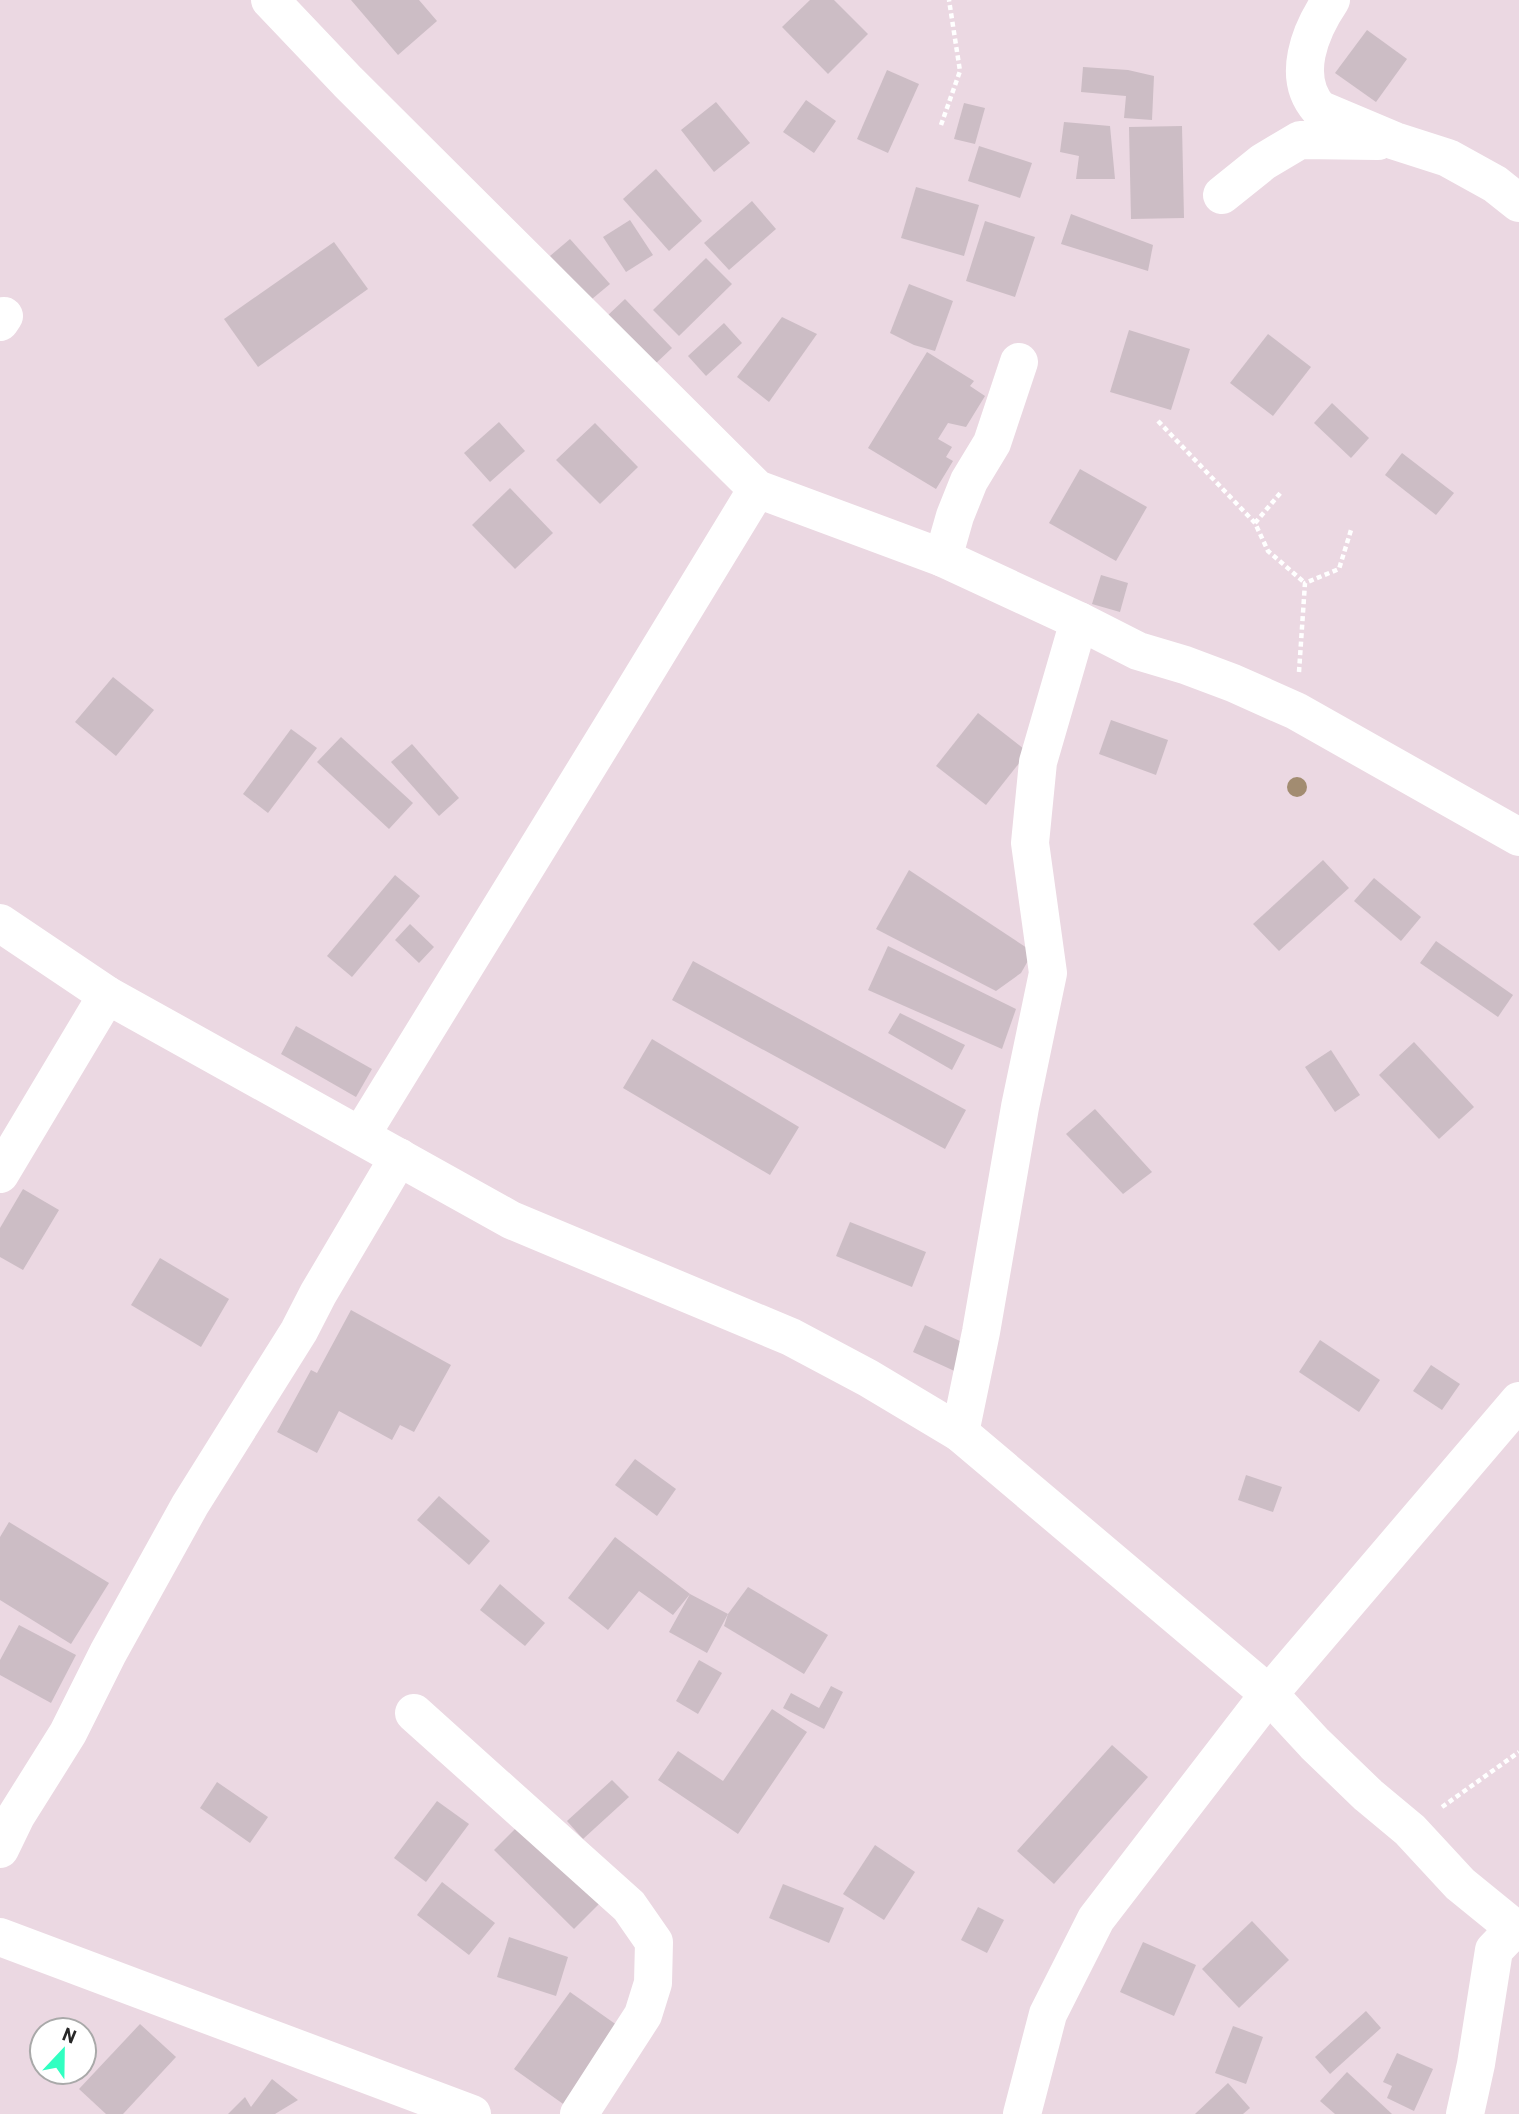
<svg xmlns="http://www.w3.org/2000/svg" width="1519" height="2114" font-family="Barlow,sans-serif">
	<rect width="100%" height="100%" fill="#ebd8e2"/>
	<g fill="#ccbdc5">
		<polygon points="351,0 419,0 437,21 398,55"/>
		<polygon points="810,0 834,0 868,34 828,74 782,27"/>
		<polygon points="1367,30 1407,59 1376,102 1335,73"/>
		<polygon points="1083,67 1128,70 1154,76 1152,120 1124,118 1126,96 1081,92"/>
		<polygon points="887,70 919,84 888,153 857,139"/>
		<polygon points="806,100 836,121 814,153 783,132"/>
		<polygon points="716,102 750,143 714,172 681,130"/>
		<polygon points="964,103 985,108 975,144 954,139"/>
		<polygon points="1064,122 1110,126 1115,179 1076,179 1079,156 1060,152"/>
		<polygon points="1182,126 1184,218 1131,219 1129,127"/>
		<polygon points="979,146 1032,163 1020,198 968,181"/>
		<polygon points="656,169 702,221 669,251 623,199"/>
		<polygon points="916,187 979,205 964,256 901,238"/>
		<polygon points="752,201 776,229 729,270 704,243"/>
		<polygon points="1071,214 1153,245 1148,271 1061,244"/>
		<polygon points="630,220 653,255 626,272 603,237"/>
		<polygon points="985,221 1035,237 1015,297 966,281"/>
		<polygon points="570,239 610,284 592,299 550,256"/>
		<polygon points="334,242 368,289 258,367 224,319"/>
		<polygon points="706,258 732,284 679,336 653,310"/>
		<polygon points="909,284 953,301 935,351 914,345 890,333"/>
		<polygon points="625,299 672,348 653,366 606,317"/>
		<polygon points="782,317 817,334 769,402 737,377"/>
		<polygon points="724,323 742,343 706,376 688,356"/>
		<polygon points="1129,330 1190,349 1171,410 1110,392"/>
		<polygon points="1268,334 1311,367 1273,416 1230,383"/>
		<polygon points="927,352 974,381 970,386 985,396 966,427 948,423 938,439 952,447 946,457 953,461 936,489 868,448"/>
		<polygon points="1332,403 1369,438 1351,458 1314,423"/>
		<polygon points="499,422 525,451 490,482 464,453"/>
		<polygon points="595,423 638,467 600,504 556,460"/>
		<polygon points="1402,453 1454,493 1436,515 1385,475"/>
		<polygon points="1080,469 1147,507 1116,561 1049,523"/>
		<polygon points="510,488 553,533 515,569 472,525"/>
		<polygon points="1101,575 1128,583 1120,612 1092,604"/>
		<polygon points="113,677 154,710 116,756 75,722"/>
		<polygon points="978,713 1028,752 986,805 936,766"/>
		<polygon points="1111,720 1168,740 1156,775 1099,754"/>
		<polygon points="291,729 317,748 268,813 243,794"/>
		<polygon points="341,737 413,803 389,829 317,762"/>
		<polygon points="412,744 459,798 439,816 391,762"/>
		<polygon points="1323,860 1349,888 1279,951 1253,924"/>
		<polygon points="909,870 1033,952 1021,973 996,991 876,929"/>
		<polygon points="395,875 420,896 352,977 327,956"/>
		<polygon points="1374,878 1421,917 1401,941 1354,901"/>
		<polygon points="410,924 434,947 419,963 395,940"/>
		<polygon points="1436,941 1513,995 1498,1017 1420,963"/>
		<polygon points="888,946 1016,1009 1002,1049 868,990"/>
		<polygon points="693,961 966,1110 945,1149 672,1000"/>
		<polygon points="900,1013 965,1045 952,1070 888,1033"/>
		<polygon points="296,1026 372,1069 356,1097 281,1054"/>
		<polygon points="652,1039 799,1127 770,1175 623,1088"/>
		<polygon points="1414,1042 1474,1107 1439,1139 1379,1075"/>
		<polygon points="1331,1050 1360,1095 1335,1112 1305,1067"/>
		<polygon points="1095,1109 1152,1172 1123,1194 1066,1134"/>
		<polygon points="23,1189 59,1210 23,1270 0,1257 0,1228"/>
		<polygon points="850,1222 926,1252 912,1287 836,1256"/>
		<polygon points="160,1258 229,1299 201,1347 131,1305"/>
		<polygon points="351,1310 451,1365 414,1432 400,1425 392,1440 339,1411 317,1453 277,1432 311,1370 317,1373"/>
		<polygon points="925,1325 973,1347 961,1374 913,1352"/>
		<polygon points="1320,1340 1380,1380 1359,1412 1299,1372"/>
		<polygon points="1431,1365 1460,1384 1442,1410 1413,1391"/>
		<polygon points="635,1459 676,1489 657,1516 615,1485"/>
		<polygon points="1246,1475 1282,1487 1273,1512 1238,1500"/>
		<polygon points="439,1496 490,1541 469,1565 417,1520"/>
		<polygon points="9,1522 109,1583 71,1644 0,1600 0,1537"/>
		<polygon points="615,1537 690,1594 728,1614 707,1653 669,1632 690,1594 673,1615 639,1591 608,1630 568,1598"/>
		<polygon points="500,1584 545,1623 525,1646 480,1610"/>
		<polygon points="748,1587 828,1635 804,1674 724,1626 728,1614"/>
		<polygon points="19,1625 76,1655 51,1703 0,1675 0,1660"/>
		<polygon points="699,1660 722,1673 698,1714 676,1701"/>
		<polygon points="831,1686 843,1692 824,1729 783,1708 791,1693 819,1708"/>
		<polygon points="772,1709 807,1732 738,1834 658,1780 678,1751 723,1781"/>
		<polygon points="1112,1745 1148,1777 1054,1884 1017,1851"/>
		<polygon points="612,1780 629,1797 583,1839 567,1821"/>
		<polygon points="217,1782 268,1817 250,1843 200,1808"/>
		<polygon points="437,1801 469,1824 426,1882 394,1858"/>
		<polygon points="521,1823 601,1902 574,1929 494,1850"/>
		<polygon points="875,1845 915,1872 884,1920 843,1894"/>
		<polygon points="442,1882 495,1923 469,1955 417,1915"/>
		<polygon points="783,1884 844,1908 829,1943 769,1918"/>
		<polygon points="978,1907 1004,1920 987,1953 961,1940"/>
		<polygon points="1252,1921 1289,1960 1239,2008 1202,1969"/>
		<polygon points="509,1937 568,1957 556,1996 497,1977"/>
		<polygon points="1143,1942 1196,1965 1174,2016 1120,1992"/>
		<polygon points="570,1992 621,2028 566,2106 514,2069"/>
		<polygon points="1366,2011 1381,2028 1330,2074 1315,2057"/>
		<polygon points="140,2024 176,2057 123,2114 106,2114 79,2089"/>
		<polygon points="1233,2026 1263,2037 1246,2084 1215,2073"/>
		<polygon points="1397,2053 1433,2069 1414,2111 1387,2098 1392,2086 1383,2082"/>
		<polygon points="1347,2072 1392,2114 1335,2114 1320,2101"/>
		<polygon points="272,2079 298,2100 275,2114 228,2114 245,2097 251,2107"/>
		<polygon points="1228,2083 1250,2108 1243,2114 1195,2114"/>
	</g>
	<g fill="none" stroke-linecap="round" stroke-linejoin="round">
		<g stroke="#fff" stroke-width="4.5" stroke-dasharray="5 3.5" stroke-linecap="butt">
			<polyline points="941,125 960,71 949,0"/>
			<polyline points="1158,421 1255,523 1268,551 1305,583"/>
			<polyline points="1255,523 1282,491"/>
			<polyline points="1299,672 1305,583 1339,569 1351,530"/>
			<polyline points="1442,1807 1519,1752"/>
		</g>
		<g stroke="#fff" stroke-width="38">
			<polyline points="270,0 348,82 757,489 943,558 1079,621 1038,762 1030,843 1048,973 1020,1107 981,1332 960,1433"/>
			<path d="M1331 0C1310 31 1291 77 1319 109L1395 141 1448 158 1495 184 1519 203"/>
			<polyline points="1222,195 1263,162 1300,140 1378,141"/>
			<polyline points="0,322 4,316"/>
			<polyline points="943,558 955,516 969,481 992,443 1019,362"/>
			<polyline points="1079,621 1138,651 1185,665 1233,683 1296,711 1519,837"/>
			<polyline points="0,923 107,995 511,1220 791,1337 868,1378 960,1433 1269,1694 1315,1744 1368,1795 1410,1830 1460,1884 1519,1932"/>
			<polyline points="361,1135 626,704 757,489"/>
			<polyline points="0,1174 107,995"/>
			<polyline points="414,1713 629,1906 654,1942 653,1983 643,2015 579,2114"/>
			<polyline points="0,1849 16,1816 68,1733 108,1653 190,1505 299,1331 318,1294 399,1157"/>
			<polyline points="0,1937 472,2114"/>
			<polyline points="1022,2114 1048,2014 1096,1919 1269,1694 1519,1401"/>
			<polyline points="1465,2114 1476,2064 1494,1950 1515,1928"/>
		</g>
	</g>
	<circle fill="#a28c71" cx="1297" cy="787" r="10"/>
	<g transform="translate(63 2051) rotate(22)"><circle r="33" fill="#ffffff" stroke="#a9a9a9" stroke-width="2"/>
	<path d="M0-5L12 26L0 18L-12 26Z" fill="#31ffc1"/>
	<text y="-10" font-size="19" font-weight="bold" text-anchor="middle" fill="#272727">N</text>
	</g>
</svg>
